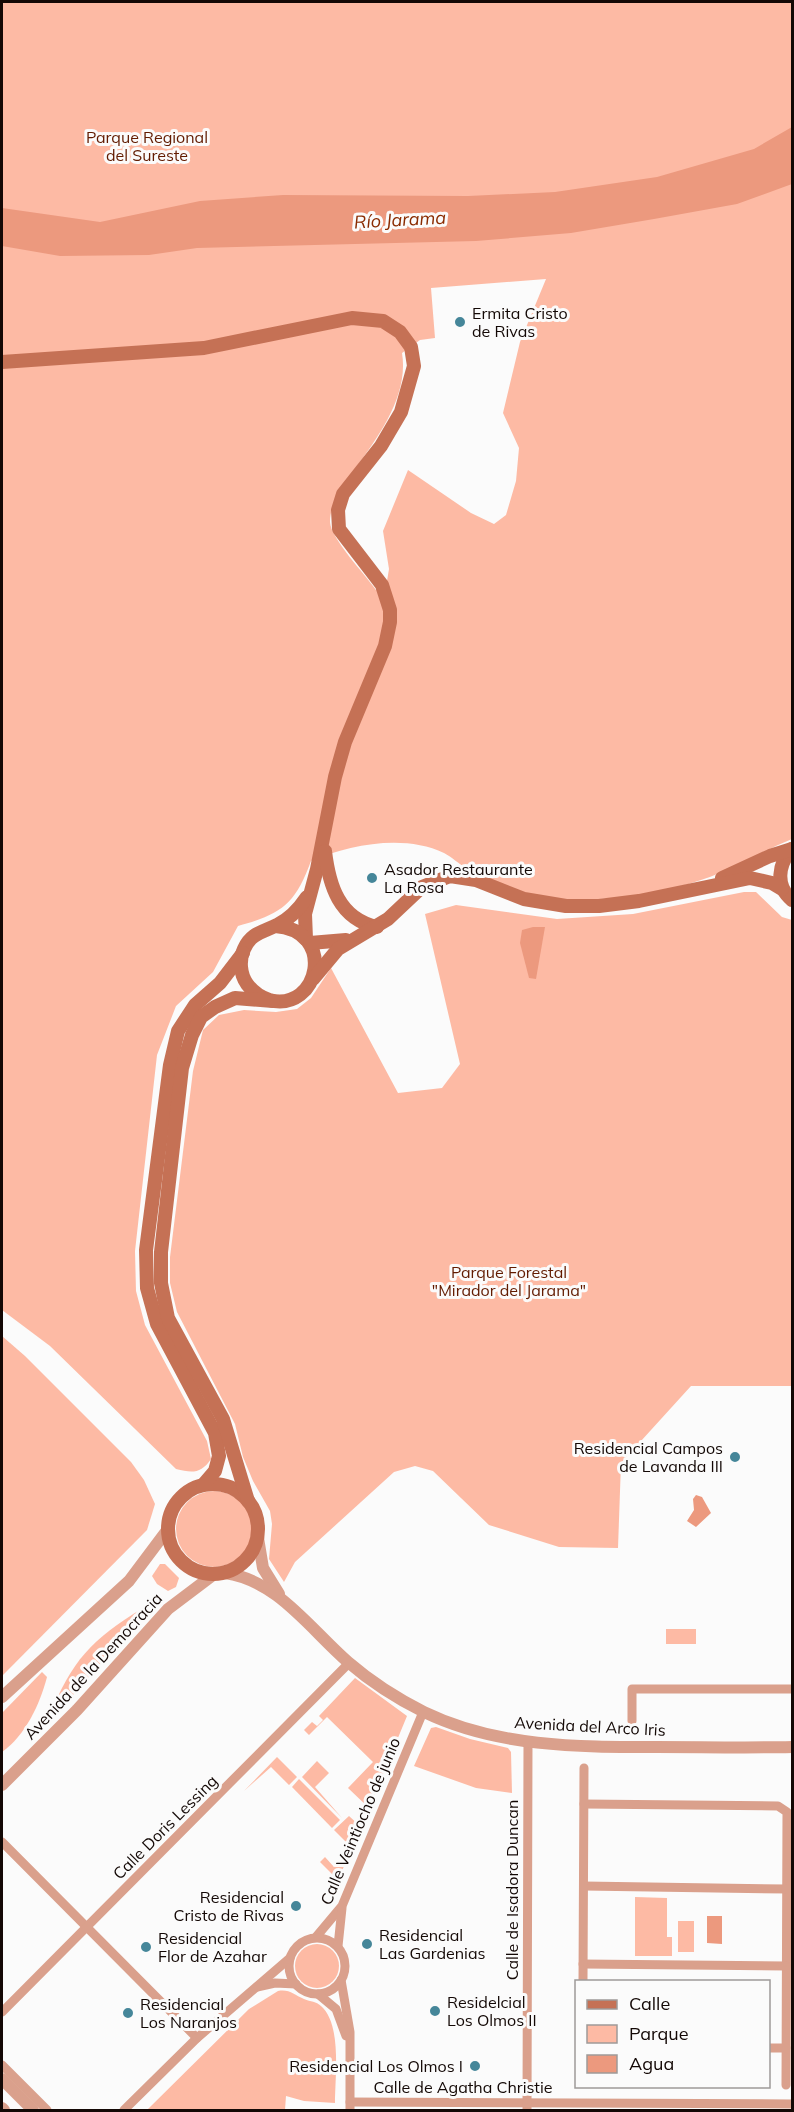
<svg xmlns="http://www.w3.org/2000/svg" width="794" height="2112" font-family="Mulish,sans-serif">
	<rect width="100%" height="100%" fill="#fbfbfb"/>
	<g fill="#fdbaa4" fill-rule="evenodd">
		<path d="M2 2H792V839C762 851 733 870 701 880 654 896 598 903 548 898 522 895 489 883 467 869 459 864 452 857 444 853 405 834 350 844 311 861 295 905 281 914 238 926L213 972 176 1006 157 1055 135 1251 136 1291 145 1325 207 1441 211 1459C201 1474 192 1473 176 1469L50 1346 2 1310ZM546 279 520 342 503 413 519 448 516 481 506 515 494 524 471 513 408 470 383 531 389 569 387 581 376 590C365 574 331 539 330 522 330 502 345 483 355 469 379 436 409 395 402 353L420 340 435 338 431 288Z"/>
		<polygon points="744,892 756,892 782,917 792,920 792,1386 691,1386 621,1463 618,1548 559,1547 489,1525 433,1471 415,1466 394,1472 295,1562 284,1582 269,1559 272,1524 270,1511 253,1481 243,1457 235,1424 177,1312 170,1283 170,1257 193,1071 203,1030 219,1015 244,1010 276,1012 297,1009 311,998 331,968 398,1093 442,1088 460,1064 425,914 456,905 557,919 633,914"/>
		<polygon points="2,1336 25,1356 131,1462 144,1480 155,1504 147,1530 2,1676"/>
		<circle cx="214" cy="1529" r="38"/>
		<polygon points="160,1564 165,1564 179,1578 176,1587 168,1591 157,1584 152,1576"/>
		<path d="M143 1608 146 1612 51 1720 49 1717C72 1660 91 1640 143 1608Z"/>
		<rect x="666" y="1629" width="30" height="15"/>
		<path d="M42 1672 47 1677C40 1704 25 1736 2 1752V1713Z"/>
		<polygon points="355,1678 407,1716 369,1808 348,1788 373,1762 327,1717 309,1735 304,1730 312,1722 317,1726 323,1720 319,1716"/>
		<polygon points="436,1727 470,1739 508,1748 511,1752 512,1793 476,1788 414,1766 431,1728"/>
		<polygon points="277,1757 297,1777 289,1785 271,1767 244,1791"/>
		<polygon points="317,1761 329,1773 315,1787 342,1818 302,1777"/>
		<polygon points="299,1779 340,1820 332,1828 292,1787"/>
		<polygon points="349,1816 361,1827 338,1880 320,1862 325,1857 334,1867 343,1858 341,1855 350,1846 334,1830"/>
		<polygon points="635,1897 667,1898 667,1937 672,1937 672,1956 635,1956"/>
		<rect x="678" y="1921" width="16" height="31"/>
		<circle cx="317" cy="1966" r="22"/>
		<path d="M278 1991C290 1989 294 1995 304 1999 311 2002 316 2001 321 2006 342 2024 335 2077 335 2103L304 2101 286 2096 285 2110H147L249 2009Z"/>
	</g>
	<g fill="#ec997e">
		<polygon points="792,127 792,184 737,204 654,219 571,233 476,241 197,248 149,255 60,256 2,246 2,208 100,222 200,201 283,195 468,196 555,192 657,177 754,149"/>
		<polygon points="533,927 545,927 536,979 529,978 520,943 522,930"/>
		<polygon points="696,1495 702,1497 711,1513 696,1527 687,1521 694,1510 693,1499"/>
		<polygon points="707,1916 722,1916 722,1944 707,1943"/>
	</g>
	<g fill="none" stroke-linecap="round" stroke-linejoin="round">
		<g stroke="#daa08c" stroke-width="9">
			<polyline points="632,1721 632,1689 792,1689"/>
			<polyline points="584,1804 778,1806 787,1812 786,2085"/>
			<polyline points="2,1842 197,2038"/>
			<polyline points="584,1886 787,1889"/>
			<polyline points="316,1937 342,1906 423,1712"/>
			<circle cx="317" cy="1966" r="28"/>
			<polyline points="338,1946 342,1908"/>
			<polyline points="583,1964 786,1966"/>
			<polyline points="341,1980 350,2032 350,2110"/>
			<polyline points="583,1982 584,1768"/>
			<polyline points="257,1987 275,1983 296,1984"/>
			<polyline points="318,1994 336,2009 346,2036"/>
			<polyline points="2,2012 349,1663"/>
			<polyline points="768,2048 786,2048"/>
			<polyline points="2,2065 47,2110"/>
			<polyline points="350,2102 792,2104"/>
			<polyline points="124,2110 197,2038 290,1958"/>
			<polyline points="527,2110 528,1742"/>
		</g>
		<g stroke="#daa08c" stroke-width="12">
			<polyline points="258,1538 263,1568 279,1594"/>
			<path d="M225 1573C277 1580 310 1629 348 1662 370 1681 398 1699 424 1712 496 1747 577 1747 656 1747 701 1747 747 1748 792 1747"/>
			<polyline points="2,1697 129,1581 168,1529"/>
			<polyline points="2,1785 77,1710 168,1609 213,1575"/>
			<polyline points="2,2079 33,2110"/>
			<polyline points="2,2108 4,2110"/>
		</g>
		<g stroke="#c57155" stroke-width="14">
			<polyline points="2,362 204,348 352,318 383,321 400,332 411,347 414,366 401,412 381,446 343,494 338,510 339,529 382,585 390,610 390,622 385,646 345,742 335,777 317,869 305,914 306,939"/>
			<path d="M792 849C778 864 775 886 792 900"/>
			<path d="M325 851C329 885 339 919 377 927"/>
			<polyline points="722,878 770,856 792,849"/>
			<path d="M275 926C337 930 320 1013 269 1000 260 997 253 992 247 984 240 974 239 960 244 949 251 933 263 932 277 925 290 919 299 909 307 897"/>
			<polyline points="310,943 346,940"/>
			<polyline points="313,979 338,949 388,919 422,887 450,876 476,880 524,899 566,906 599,906 639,901 750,878 772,883 782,889"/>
			<circle cx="213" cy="1529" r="45"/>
			<polyline points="203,1485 215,1471 219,1456 215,1433 157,1324 147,1288 146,1250 170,1065 178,1031 195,1005 220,983 243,953"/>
			<polyline points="248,1501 223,1419 168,1318 161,1283 161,1252 182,1068 192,1035 201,1017 215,1007 235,998 273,1001"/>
		</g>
	</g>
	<g fill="#458699" stroke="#fbfbfb" stroke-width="2">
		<circle cx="460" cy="322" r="6"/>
		<circle cx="372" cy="878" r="6"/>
		<circle cx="735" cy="1457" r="6"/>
		<circle cx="296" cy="1906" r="6"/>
		<circle cx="367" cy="1944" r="6"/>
		<circle cx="146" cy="1947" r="6"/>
		<circle cx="435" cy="2011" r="6"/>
		<circle cx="128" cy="2013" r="6"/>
		<circle cx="475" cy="2066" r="6"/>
	</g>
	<g text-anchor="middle" stroke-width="6" stroke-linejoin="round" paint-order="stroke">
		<g font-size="16" fill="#621b00" stroke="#fbfbfb">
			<text x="147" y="143">Parque Regional<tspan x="147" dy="18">del Sureste</tspan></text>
			<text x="509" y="1278">Parque Forestal<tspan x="509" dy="18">"Mirador del Jarama"</tspan></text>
		</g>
		<g font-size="16" fill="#130805" stroke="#fbfbfb" text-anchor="start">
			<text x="472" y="319">Ermita Cristo<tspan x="472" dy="18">de Rivas</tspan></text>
			<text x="384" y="875">Asador Restaurante<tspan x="384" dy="18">La Rosa</tspan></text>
			<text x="723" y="1454" text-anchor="end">Residencial Campos<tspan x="723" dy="18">de Lavanda III</tspan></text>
			<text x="284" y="1903" text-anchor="end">Residencial<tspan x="284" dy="18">Cristo de Rivas</tspan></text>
			<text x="379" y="1941">Residencial<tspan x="379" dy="18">Las Gardenias</tspan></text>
			<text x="158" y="1944">Residencial<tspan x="158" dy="18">Flor de Azahar</tspan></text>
			<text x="447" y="2008">Residelcial<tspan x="447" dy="18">Los Olmos II</tspan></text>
			<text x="140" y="2010">Residencial<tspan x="140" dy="18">Los Naranjos</tspan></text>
			<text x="463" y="2072" text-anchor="end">Residencial Los Olmos I</text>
		</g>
		<g font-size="16" fill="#130805" stroke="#fbfbfb">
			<text transform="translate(93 1666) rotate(-47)" y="6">Avenida de la Democracia</text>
			<text transform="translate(590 1726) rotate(3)" y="6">Avenida del Arco Iris</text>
			<text transform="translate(360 1821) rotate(-67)" y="6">Calle Veintiocho de junio</text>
			<text transform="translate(165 1827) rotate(-45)" y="6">Calle Doris Lessing</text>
			<text transform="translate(512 1890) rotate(-90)" y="6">Calle de Isadora Duncan</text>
			<text x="463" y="2093">Calle de Agatha Christie</text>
		</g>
		<g font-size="18" font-style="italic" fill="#8a2b01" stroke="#fbfbfb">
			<text transform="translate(400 220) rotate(-3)" y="6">Río Jarama</text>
		</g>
	</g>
	<rect width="794" height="2112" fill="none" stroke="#130805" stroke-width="6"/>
	<rect x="575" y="1980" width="195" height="108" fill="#fbfbfb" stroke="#9e9a99" stroke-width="1.5"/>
	<rect x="587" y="2000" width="30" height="9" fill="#c57155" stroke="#9e9a99" stroke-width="1.5"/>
	<text x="629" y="2010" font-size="18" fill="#130805">Calle</text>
	<rect x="587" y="2025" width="30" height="18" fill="#fdbaa4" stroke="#9e9a99" stroke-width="1.5"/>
	<text x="629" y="2040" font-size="18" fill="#130805">Parque</text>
	<rect x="587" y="2055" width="30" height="18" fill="#ec997e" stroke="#9e9a99" stroke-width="1.5"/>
	<text x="629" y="2070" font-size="18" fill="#130805">Agua</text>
</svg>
